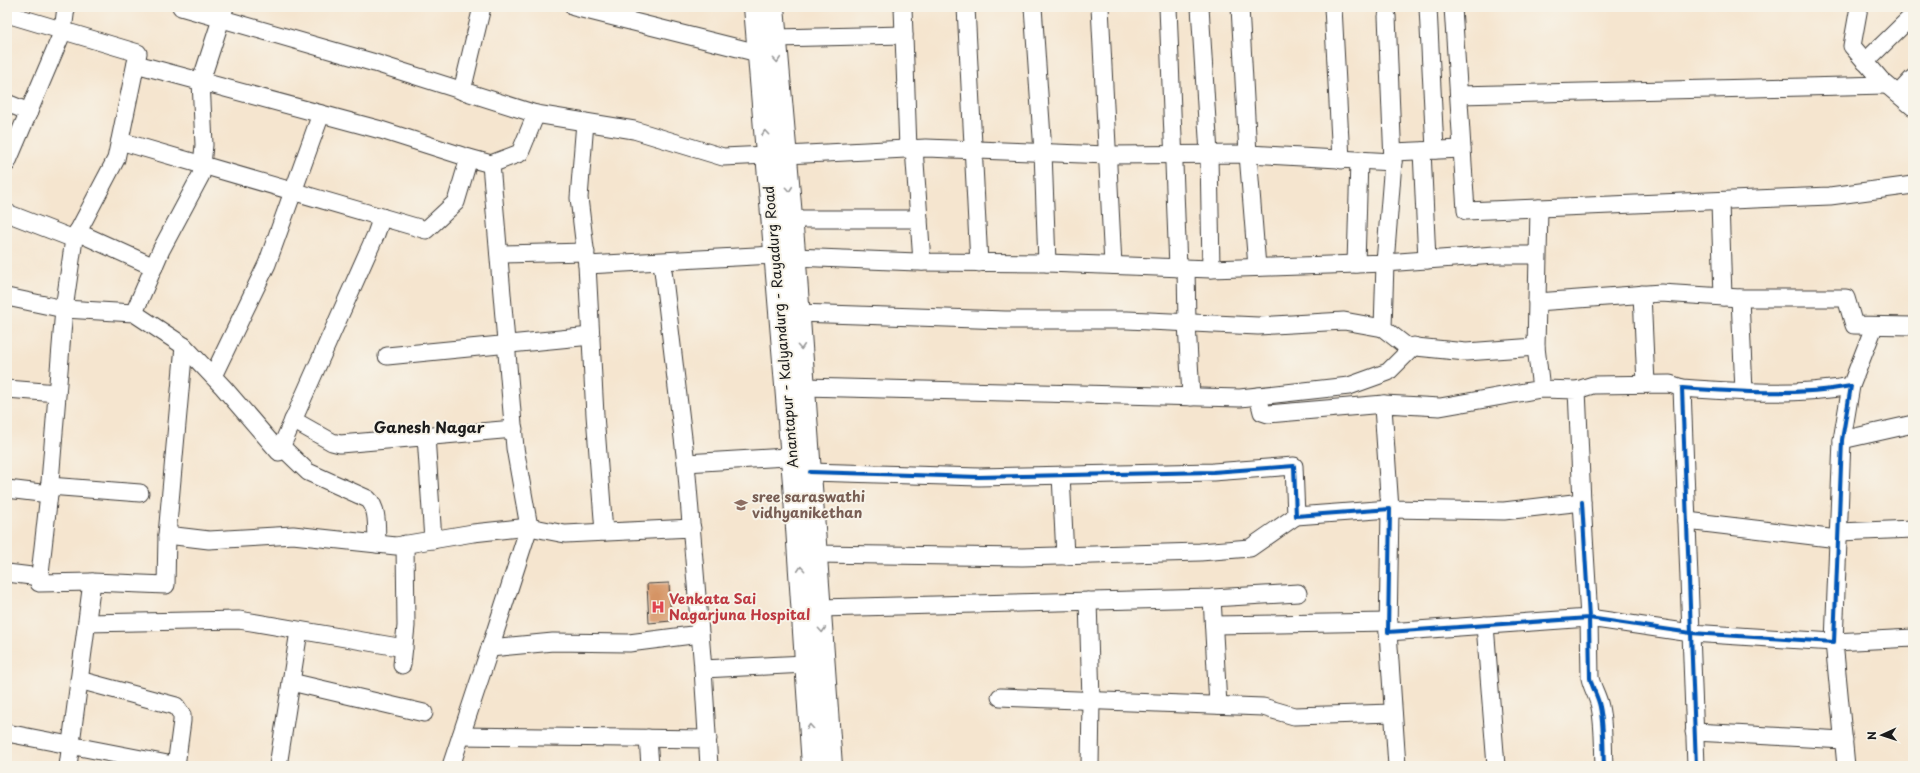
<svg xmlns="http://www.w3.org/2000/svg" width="1920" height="773" font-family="'Playpen Sans',sans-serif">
	<rect width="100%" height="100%" fill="#f7f3e8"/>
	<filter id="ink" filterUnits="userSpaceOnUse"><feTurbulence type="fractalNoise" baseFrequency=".025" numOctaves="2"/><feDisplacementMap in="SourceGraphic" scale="8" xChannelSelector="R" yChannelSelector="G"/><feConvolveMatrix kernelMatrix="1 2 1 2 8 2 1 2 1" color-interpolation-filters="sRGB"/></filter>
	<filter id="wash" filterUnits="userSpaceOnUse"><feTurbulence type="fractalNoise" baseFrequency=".012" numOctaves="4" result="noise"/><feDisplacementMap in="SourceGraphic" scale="16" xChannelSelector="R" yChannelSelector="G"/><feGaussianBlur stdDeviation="0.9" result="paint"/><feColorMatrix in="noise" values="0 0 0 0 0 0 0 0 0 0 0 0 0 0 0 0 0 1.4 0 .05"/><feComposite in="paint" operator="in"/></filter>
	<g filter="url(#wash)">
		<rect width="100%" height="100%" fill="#f5e5cf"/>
		<g id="blocks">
			<polygon fill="#d59465" points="669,583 671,621 649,623 647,584"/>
		</g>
	</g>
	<g filter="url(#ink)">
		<use href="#blocks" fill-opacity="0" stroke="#3d3a37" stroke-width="1"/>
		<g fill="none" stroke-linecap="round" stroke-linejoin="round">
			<g stroke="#3d3a37" stroke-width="19">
				<g id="minor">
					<polyline points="181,7 375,63 536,114"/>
					<polyline points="574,7 758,53"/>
					<polyline points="903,7 908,149"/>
					<polyline points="966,7 979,263"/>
					<polyline points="1100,7 1113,265"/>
					<polyline points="1168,7 1178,268"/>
					<polyline points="1200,7 1209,154 1211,269"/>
					<polyline points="1240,7 1248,154 1257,267"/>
					<polyline points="1333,7 1341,160"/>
					<polyline points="1428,7 1435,150"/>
					<polyline points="1453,7 1466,211 1539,208 1538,255 1495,255 1385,263 1383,328 1406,346 1466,352 1536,347 1538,255"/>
					<polyline points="1859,7 1852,46 1881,80 1913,107"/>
					<polyline points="7,14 138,53 116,159 74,239 64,309 49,494 7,489"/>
					<polyline points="775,38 904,35"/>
					<polyline points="1865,62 1913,15"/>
					<polyline points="136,64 381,130 469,158"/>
					<polyline points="462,91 482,7"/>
					<polyline points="1898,94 1913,78"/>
					<polyline points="1459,95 1886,85"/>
					<polyline points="7,103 29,112"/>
					<polyline points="585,122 579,198 587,265 775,255"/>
					<polyline points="120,141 426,230 456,202 469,158 491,164 520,153 536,114 634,130 723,157 767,155"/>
					<polyline points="914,148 922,262"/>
					<polyline points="1422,151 1427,260"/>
					<polyline points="1393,152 1462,149"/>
					<polyline points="786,155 926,148 1107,155 1248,154 1393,162 1387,16"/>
					<polyline points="7,163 63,31 66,7"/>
					<polyline points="491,164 515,448 529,527 490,648 553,642 629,643 700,634"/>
					<polyline points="1720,202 1723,297"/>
					<polyline points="1539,208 1830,196 1913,185"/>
					<polyline points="7,213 74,239"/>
					<polyline points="791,219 919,219"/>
					<polyline points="77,232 154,267"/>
					<polyline points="499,254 586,252"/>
					<polyline points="794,257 917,262 1047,263 1043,152 1033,7"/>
					<polyline points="662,262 686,463 703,669 806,664"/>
					<polyline points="1047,263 1211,269 1385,263 1393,162"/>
					<polyline points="1356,264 1359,160"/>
					<polyline points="587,265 595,415 604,532"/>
					<polyline points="1186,268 1187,323 1191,397"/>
					<polyline points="1642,294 1646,384"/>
					<polyline points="7,297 64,309 134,313 184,346 223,387 279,452 376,234 382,217"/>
					<polyline points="1740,298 1744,392"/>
					<polyline points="1537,302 1661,293 1740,298 1846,298 1854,325 1913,326"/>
					<polyline points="134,313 161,250 201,175 204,145 201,81 225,7"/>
					<polyline points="798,313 1005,320 1127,320 1258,326 1344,321 1383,328"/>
					<polyline points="184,346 167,535 209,540 293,535 396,546 473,533 529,527 565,534 692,528"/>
					<polyline points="1536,347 1541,389 1440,407 1384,404 1383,407 1390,509 1504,511 1582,502 1577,390 1541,389"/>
					<polyline points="387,356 591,336"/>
					<polyline points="213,376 267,264 321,114"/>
					<polyline points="1851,386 1874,327 1873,326"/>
					<polyline points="804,387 1240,398 1349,386 1388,372 1414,346"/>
					<polyline points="7,389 57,393"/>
					<polyline points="1577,390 1593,385 1670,384 1682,388"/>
					<polyline points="1258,396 1262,412 1268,414 1384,404"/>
					<polyline points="293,420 332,442 340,444 514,429"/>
					<polyline points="426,436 433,540"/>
					<polyline points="1842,440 1913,424"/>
					<path d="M281 446 308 472 368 499C379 509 376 530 377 544"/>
					<polyline points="686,463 804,456"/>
					<polyline points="810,472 979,477 1213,472 1294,466 1296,516 1390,509 1388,632 1589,618 1582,502"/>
					<polyline points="1061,475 1065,556"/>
					<polyline points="49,486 140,493"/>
					<polyline points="49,494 39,583 92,582 166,585 167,535"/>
					<polyline points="1687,521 1838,539"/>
					<polyline points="1839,532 1913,529"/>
					<polyline points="816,554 1022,557 1200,552 1250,548 1296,516"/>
					<polyline points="7,573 40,577"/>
					<polyline points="1212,598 1218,705"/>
					<polyline points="1088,601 1091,700 1090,766"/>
					<polyline points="820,608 1212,598 1298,593"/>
					<polyline points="87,623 239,620 404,648"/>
					<polyline points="1214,625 1389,622"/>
					<polyline points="1485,625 1496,766"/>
					<polyline points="1388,632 1397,766"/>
					<polyline points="402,665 406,626 405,544"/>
					<polyline points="703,669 709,766"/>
					<polyline points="79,680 176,706 182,715 182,721 176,766"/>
					<polyline points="291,682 424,713"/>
					<polyline points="1000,697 1263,707 1294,716 1393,713"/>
					<polyline points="1694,732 1844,740"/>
					<polyline points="7,733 178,766"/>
					<polyline points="461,736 708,739"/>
					<polyline points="648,738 650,766"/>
					<polyline points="68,766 92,582"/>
					<polyline points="278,766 299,631"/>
					<polyline points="451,766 490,648"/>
					<path d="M1604 766C1603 747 1604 726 1600 707 1598 696 1592 688 1590 678L1589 618 1691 633 1682 388C1737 392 1797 396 1851 386L1842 440 1834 642 1691 633 1696 766"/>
					<polyline points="1846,766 1834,642 1913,638"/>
				</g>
			</g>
			<g stroke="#3d3a37" stroke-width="24">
				<g id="trunk">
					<polyline points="755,7 794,483 813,766"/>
					<polyline points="773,7 795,263 831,766"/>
				</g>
			</g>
			<use href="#minor" stroke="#fff" stroke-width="17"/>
			<use href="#trunk" stroke="#fff" stroke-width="22"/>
			<g stroke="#f7f3e8" stroke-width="6">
				<g id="cycleway">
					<polyline points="810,472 979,477 1213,472 1294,466 1296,516 1390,509 1388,632 1589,618 1582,502"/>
					<path d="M1604 766C1603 747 1604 726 1600 707 1598 696 1592 688 1590 678L1589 618 1691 633 1682 388C1737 392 1797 396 1851 386L1842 440 1834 642 1691 633 1696 766"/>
				</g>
			</g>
			<use href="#cycleway" stroke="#0057b8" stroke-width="4"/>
		</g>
		<defs><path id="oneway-chevron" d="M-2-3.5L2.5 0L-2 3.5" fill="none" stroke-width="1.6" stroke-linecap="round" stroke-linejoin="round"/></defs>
		<g stroke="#999">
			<use href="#oneway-chevron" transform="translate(777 60) rotate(85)"/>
			<use href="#oneway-chevron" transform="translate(765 133) rotate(-95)"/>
			<use href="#oneway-chevron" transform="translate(789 189) rotate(85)"/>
			<use href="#oneway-chevron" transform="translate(801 347) rotate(86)"/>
			<use href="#oneway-chevron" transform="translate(801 569) rotate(-94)"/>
			<use href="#oneway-chevron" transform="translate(822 630) rotate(86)"/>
			<use href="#oneway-chevron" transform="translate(810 727) rotate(-94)"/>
		</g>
	</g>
	<defs>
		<g id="school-bare" transform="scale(1.08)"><path d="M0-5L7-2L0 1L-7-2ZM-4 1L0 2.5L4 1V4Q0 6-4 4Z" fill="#8d6e63" stroke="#f7f3e8" stroke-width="2.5" paint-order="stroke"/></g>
		<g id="hospital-bare" transform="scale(1.08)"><path d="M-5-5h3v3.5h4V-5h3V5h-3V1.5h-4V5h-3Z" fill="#e0444e" stroke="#f7f3e8" stroke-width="2.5" paint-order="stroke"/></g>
	</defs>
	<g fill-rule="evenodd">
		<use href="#school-bare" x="741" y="505"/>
		<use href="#hospital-bare" x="658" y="607"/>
	</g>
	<g text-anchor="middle" stroke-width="4" stroke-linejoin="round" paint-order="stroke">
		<g font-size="14" fill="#1c1c1c" stroke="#f7f3e8">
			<text transform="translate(781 327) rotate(-95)" y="5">Anantapur - Kalyandurg - Rayadurg Road</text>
		</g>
		<g font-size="14" font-weight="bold" fill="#785e54" stroke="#f7f3e8" text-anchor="start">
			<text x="752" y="502">sree saraswathi<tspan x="752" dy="16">vidhyanikethan</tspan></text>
		</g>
		<g font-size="14" font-weight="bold" fill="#be3a42" stroke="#f7f3e8" text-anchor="start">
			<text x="669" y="604">Venkata Sai<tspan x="669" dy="16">Nagarjuna Hospital</tspan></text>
		</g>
		<g font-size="15" font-weight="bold" fill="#1c1c1c" stroke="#f7f3e8">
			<text x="429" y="433">Ganesh Nagar</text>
		</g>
	</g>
	<rect width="1920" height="773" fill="none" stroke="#f7f3e8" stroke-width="24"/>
	<g transform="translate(1882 735) rotate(267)" stroke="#f7f3e8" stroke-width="3" paint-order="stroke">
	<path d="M0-3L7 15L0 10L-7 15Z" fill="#1c1c1c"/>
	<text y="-6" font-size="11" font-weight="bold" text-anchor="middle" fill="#1c1c1c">N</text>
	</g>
</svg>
